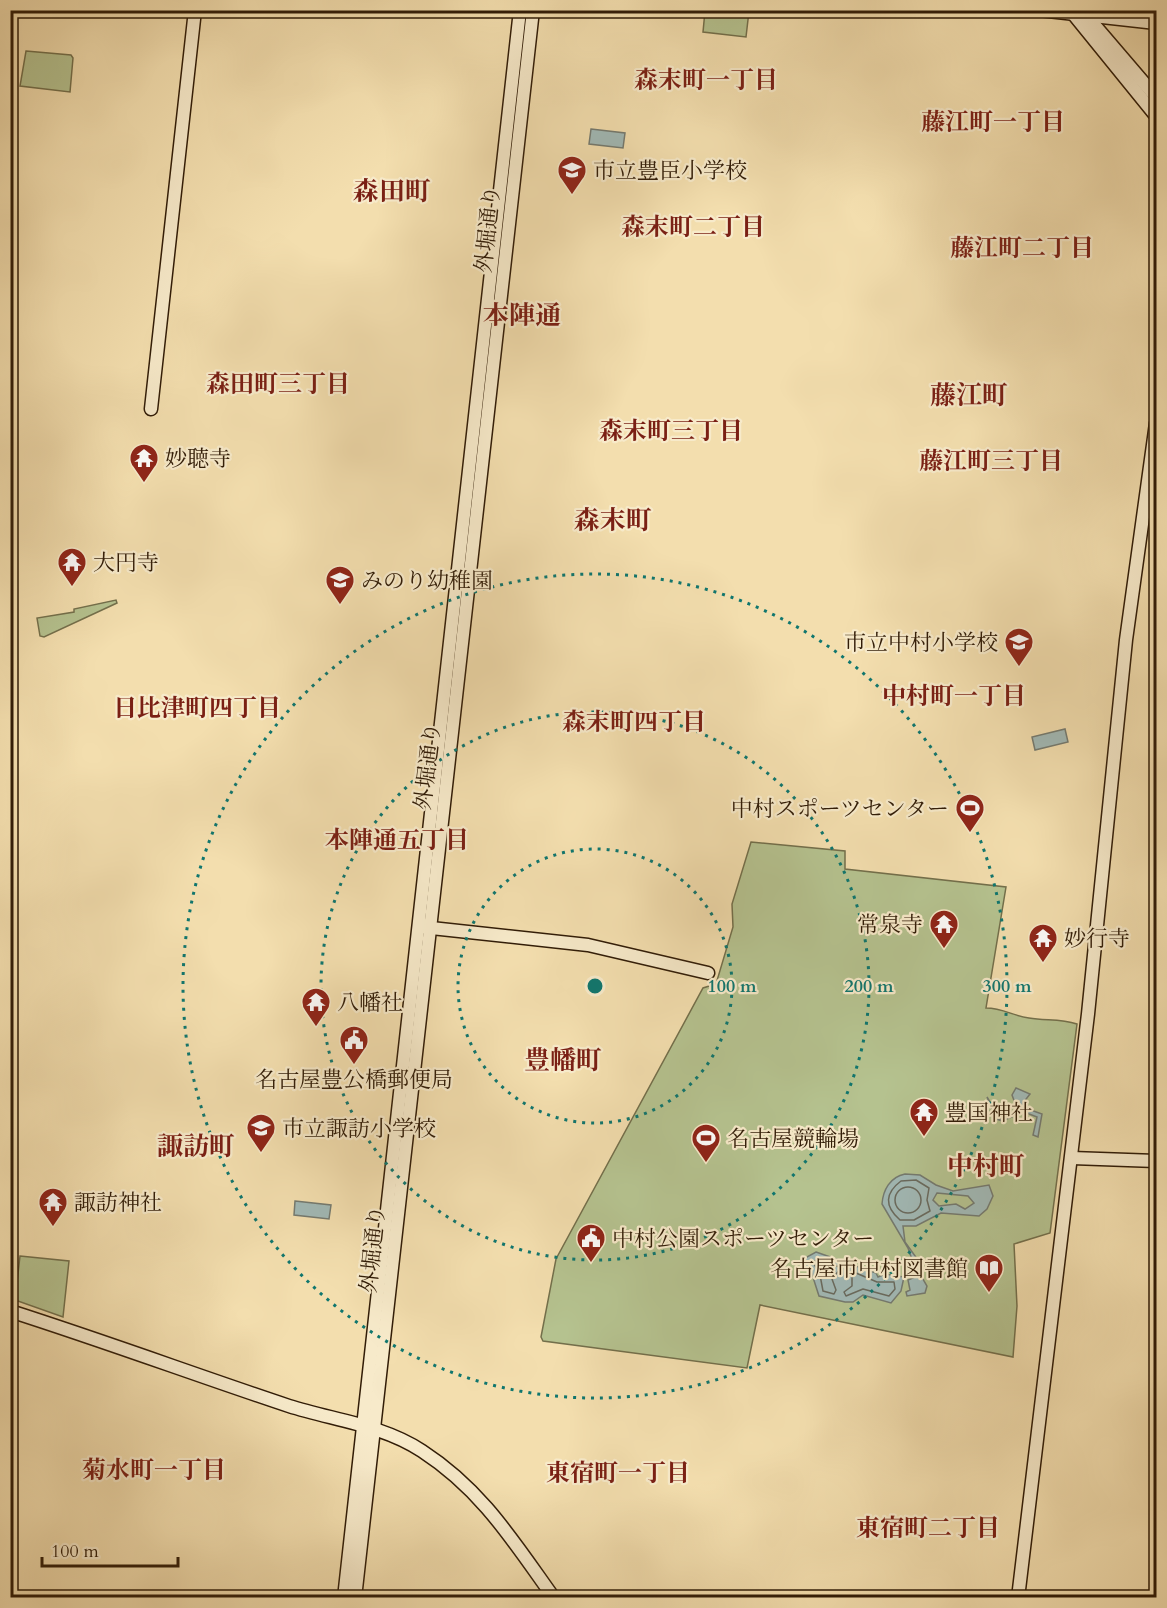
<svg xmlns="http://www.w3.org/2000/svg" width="1167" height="1608" font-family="Cardo,'Noto Serif JP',serif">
	<rect width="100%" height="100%" fill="#f3deae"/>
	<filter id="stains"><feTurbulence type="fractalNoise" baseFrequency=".00333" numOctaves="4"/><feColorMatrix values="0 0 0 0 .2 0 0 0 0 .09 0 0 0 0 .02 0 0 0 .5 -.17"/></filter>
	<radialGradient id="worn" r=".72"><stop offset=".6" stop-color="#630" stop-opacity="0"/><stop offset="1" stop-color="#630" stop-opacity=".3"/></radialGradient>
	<g fill="#b5c28f" stroke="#736f4b" stroke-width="1.5">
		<polygon points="705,11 749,11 746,37 703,32"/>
		<polygon points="26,51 71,55 73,58 70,92 20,86"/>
		<polygon points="116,600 117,603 44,637 40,636 37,618 74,612 74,609"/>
		<path d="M751 842 845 851V869L1006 887 986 1008C1003 1008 1013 1016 1029 1018 1046 1021 1060 1018 1077 1024L1050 1233 1014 1244 1017 1306 1013 1357 760 1305 747 1368 543 1341 541 1337 556 1259 703 988 716 984 733 927 732 904Z"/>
		<polygon points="20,1256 69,1261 63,1317 15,1300"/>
	</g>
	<g fill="#a1b9b6" stroke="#747a70" stroke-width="1.5" fill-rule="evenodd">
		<polygon points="591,129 625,133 623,148 589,144"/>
		<polygon points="1065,729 1068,742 1035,750 1032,737"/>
		<polygon points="1016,1088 1030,1094 1023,1103 1025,1108 1042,1114 1038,1137 1033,1135 1037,1117 1024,1112 1002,1121 996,1119 987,1097 1000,1119 1013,1115 1018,1111 1012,1095"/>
		<path d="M905 1174 920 1175 936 1185 953 1191 989 1185 993 1196 987 1209 979 1216 941 1213 916 1226H903L905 1242 918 1260 920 1274 927 1286 925 1293 907 1296 906 1292 910 1290 908 1280 915 1277V1268L908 1248 882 1204C883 1190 890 1177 905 1174ZM937 1193 968 1196 974 1203 965 1209 956 1204 939 1206 933 1200Z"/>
		<polygon points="295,1201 331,1205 329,1219 294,1215"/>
		<polygon points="816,1252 876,1273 878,1277 885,1274 904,1277 901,1291 891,1303 863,1295 853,1302 845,1302 819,1296 810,1268 806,1267 803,1262 805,1258"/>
	</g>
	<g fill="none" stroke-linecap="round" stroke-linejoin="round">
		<g stroke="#696a5e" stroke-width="1.5">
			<path d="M901 1181 916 1180 929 1188 927 1200 930 1211 914 1220H900C884 1206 885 1193 901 1181Z"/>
			<circle cx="908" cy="1200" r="13"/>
			<polygon points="820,1258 841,1268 832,1279 836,1290 834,1294 823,1291 820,1275 813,1262"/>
			<polygon points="856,1273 877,1282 894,1282 895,1289 889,1296 863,1289 846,1296 844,1292 852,1286 852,1275"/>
		</g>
		<g stroke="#311c07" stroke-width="15">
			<g id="secondary">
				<polyline points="1039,10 1156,23"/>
				<polyline points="1070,10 1156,116"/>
				<polyline points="1085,14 1156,97"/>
				<polyline points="151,409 195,10"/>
				<polyline points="422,927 588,945 708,973"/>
				<polyline points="1072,1158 1156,1161"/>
				<path d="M10 1311C104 1341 196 1375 289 1406 333 1420 383 1425 422 1451 482 1490 513 1541 554 1598"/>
				<polyline points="344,1598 520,10"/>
				<polyline points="355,1598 533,10"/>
				<polyline points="1018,1598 1088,1014 1126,640 1156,423"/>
			</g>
		</g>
		<use href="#secondary" stroke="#f7eaca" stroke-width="12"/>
	</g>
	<g fill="none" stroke="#0f766e" stroke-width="3" stroke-dasharray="3 6">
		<circle cx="595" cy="986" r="137"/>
		<circle cx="595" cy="986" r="274"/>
		<circle cx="595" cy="986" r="412"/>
	</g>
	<defs>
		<g id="school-pin" transform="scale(1.5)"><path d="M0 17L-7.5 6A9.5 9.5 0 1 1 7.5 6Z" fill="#8f2418" stroke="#f7eaca"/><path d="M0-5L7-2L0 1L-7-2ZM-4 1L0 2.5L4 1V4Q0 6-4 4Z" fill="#fff"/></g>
		<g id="temple-pin" transform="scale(1.5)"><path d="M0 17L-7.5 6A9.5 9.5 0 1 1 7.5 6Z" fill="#8f2418" stroke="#f7eaca"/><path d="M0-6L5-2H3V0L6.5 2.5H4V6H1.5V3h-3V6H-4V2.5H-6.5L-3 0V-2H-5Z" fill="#fff"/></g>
		<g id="stadium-pin" transform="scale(1.5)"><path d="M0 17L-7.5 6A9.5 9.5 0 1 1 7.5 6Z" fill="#8f2418" stroke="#f7eaca"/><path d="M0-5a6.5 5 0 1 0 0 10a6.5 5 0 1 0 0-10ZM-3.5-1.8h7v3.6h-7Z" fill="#fff"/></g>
		<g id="civic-pin" transform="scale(1.5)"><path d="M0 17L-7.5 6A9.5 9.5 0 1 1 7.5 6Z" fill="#8f2418" stroke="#f7eaca"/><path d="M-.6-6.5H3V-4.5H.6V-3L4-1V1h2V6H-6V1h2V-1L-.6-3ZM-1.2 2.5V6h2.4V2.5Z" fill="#fff"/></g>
		<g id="library-pin" transform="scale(1.5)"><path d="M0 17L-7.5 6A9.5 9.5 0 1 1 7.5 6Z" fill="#8f2418" stroke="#f7eaca"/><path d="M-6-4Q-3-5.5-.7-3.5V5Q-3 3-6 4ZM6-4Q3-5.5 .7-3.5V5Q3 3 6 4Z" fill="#fff"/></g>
	</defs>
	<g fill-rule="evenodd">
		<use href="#school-pin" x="572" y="170"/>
		<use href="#temple-pin" x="144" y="458"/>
		<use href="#temple-pin" x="72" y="562"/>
		<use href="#school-pin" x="340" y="580"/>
		<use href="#school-pin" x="1019" y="642"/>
		<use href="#stadium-pin" x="970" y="808"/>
		<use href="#temple-pin" x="944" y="924"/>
		<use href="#temple-pin" x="1043" y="938"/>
		<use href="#temple-pin" x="316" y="1002"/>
		<use href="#civic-pin" x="354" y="1040"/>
		<use href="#temple-pin" x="924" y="1112"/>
		<use href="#school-pin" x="261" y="1128"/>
		<use href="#stadium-pin" x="706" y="1138"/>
		<use href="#temple-pin" x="53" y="1202"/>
		<use href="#civic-pin" x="591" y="1238"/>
		<use href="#library-pin" x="989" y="1268"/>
	</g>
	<g text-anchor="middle" stroke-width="4.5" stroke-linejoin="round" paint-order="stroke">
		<g font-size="22" fill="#311c07" stroke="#f7eaca" text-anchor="start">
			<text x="593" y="178">市立豊臣小学校</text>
			<text x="165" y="466">妙聴寺</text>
			<text x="93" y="570">大円寺</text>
			<text x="361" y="588">みのり幼稚園</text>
			<text x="998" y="650" text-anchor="end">市立中村小学校</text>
			<text x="949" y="816" text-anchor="end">中村スポーツセンター</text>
			<text x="923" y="932" text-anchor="end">常泉寺</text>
			<text x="1064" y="946">妙行寺</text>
			<text x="337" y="1010">八幡社</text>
			<text x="354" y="1087" text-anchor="middle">名古屋豊公橋郵便局</text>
			<text x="945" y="1120">豊国神社</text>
			<text x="282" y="1136">市立諏訪小学校</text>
			<text x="727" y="1146">名古屋競輪場</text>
			<text x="74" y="1210">諏訪神社</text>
			<text x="612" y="1246">中村公園スポーツセンター</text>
			<text x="968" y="1276" text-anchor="end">名古屋市中村図書館</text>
		</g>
		<g font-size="22" fill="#311c07" stroke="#f7eaca">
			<text transform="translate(487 229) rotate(-84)" y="8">外堀通り</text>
			<text transform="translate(427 766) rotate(-83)" y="8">外堀通り</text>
			<text transform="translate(372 1249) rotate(-84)" y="8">外堀通り</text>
		</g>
		<g font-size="24" font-weight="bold" fill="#7a1f14" stroke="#f7eaca">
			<text x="706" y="88">森末町一丁目</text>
			<text x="993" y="130">藤江町一丁目</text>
			<text x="693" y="235">森末町二丁目</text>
			<text x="1022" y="256">藤江町二丁目</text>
			<text x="278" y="392">森田町三丁目</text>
			<text x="671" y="439">森末町三丁目</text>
			<text x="991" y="469">藤江町三丁目</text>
			<text x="954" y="704">中村町一丁目</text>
			<text x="197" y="716">日比津町四丁目</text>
			<text x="634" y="730">森末町四丁目</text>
			<text x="397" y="848">本陣通五丁目</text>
			<text x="154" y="1478">菊水町一丁目</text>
			<text x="618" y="1481">東宿町一丁目</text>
			<text x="928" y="1536">東宿町二丁目</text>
		</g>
		<g font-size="26" font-weight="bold" fill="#7a1f14" stroke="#f7eaca">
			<text x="392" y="200">森田町</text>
			<text x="522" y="324">本陣通</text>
			<text x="969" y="404">藤江町</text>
			<text x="613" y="529">森末町</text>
			<text x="563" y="1069">豊幡町</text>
			<text x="196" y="1155">諏訪町</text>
			<text x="986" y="1175">中村町</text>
		</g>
	</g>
	<circle cx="595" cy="986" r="9" fill="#0f766e" stroke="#f7eaca" stroke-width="3"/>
	<g font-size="18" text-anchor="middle" font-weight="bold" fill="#0f766e" stroke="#f7eaca" stroke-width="4.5" stroke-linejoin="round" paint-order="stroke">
		<text x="732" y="992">100 m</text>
		<text x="869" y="992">200 m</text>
		<text x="1007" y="992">300 m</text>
	</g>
	<rect width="1167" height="1608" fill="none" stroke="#f3deae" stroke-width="36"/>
	<rect x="12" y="12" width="1143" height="1584" fill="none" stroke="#311c07" stroke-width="3"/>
	<rect x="18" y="18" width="1131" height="1572" fill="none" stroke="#311c07" stroke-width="1.5"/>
	<path d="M42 1557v9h136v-9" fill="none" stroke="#311c07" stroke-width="3"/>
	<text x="51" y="1557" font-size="18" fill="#311c07" stroke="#f7eaca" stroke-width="4.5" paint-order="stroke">100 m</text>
	<rect width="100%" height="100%" filter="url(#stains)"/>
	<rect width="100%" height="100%" fill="url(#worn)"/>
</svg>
